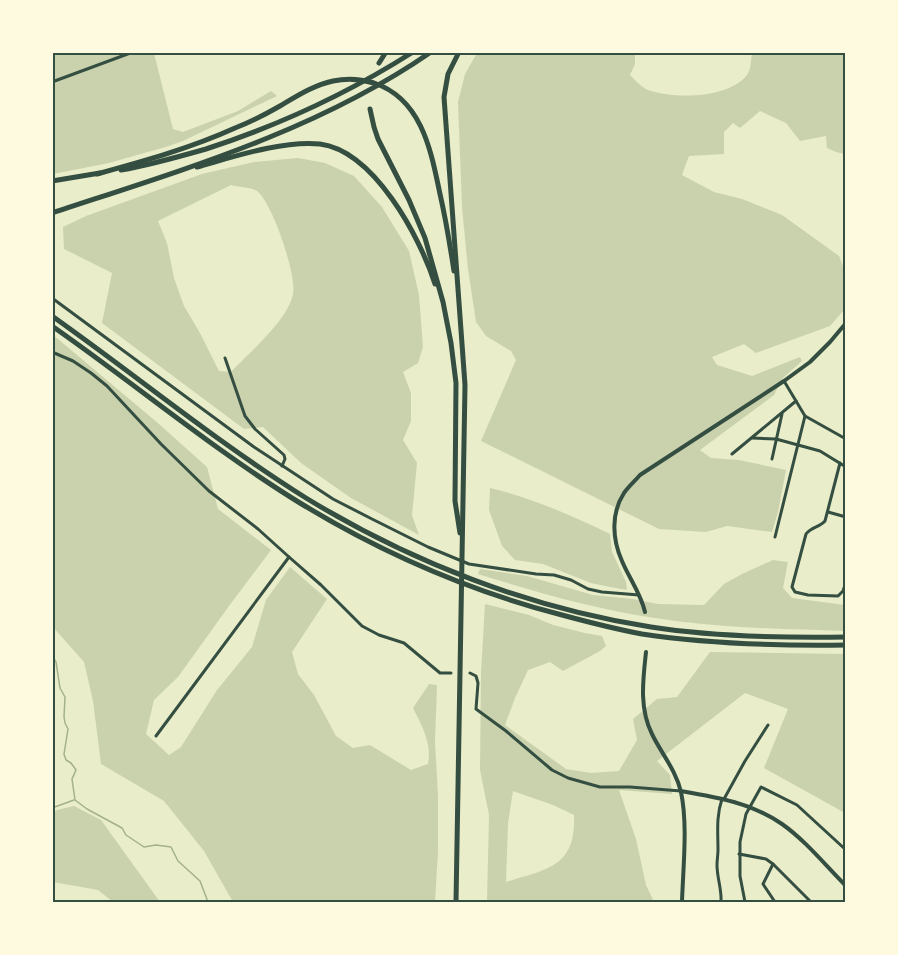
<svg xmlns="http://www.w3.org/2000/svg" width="898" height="955" font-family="'IBM Plex Sans',sans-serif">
	<rect width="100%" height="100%" fill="#e9edc9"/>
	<g fill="#cad2ad" fill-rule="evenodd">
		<polygon points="53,53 154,53 173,129 183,132 238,111 271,91 277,96 185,140 169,146 109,163 53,174"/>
		<path d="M477 53H635V64L630 75C635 80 641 87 648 90 674 99 728 99 747 75 751 70 751 59 752 53H845V154L836 152 827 148 826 136 800 141 786 123 760 111 740 128 733 123 724 132V154L689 156 682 175 714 192 742 199 782 215 839 256 845 271V309L830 326 756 353 744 344 712 357 717 365 752 376 800 357 802 361 783 378 774 395 700 450 711 458 739 460 786 470 778 512 772 532 727 526 706 532 659 529 481 441 516 360 511 351 486 336 476 322 468 269 462 207 458 102 465 74Z"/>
		<path d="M298 158 325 163 354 176 382 207 409 251 419 295 423 347 418 363 403 372 411 393V421L403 440 417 463 412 515 419 535 351 498 301 463 263 427 244 429 102 323 112 273 64 249 63 227 86 216 202 174 254 162ZM231 185C238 187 251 187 257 191 272 202 297 275 293 294 288 320 250 352 231 372L219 371 200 333 184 306 174 278 167 243 158 221Z"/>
		<path d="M52 334 159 424 207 467 218 509 271 550 229 606 178 677 154 700 146 734 169 755 181 747 217 690 252 647 266 600 290 567 327 599 292 652 298 674 314 695 336 736 353 748 370 745 411 770 428 764C432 743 422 726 413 708L429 684 437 685 435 742 438 795V851L435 902H233L204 851 164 801 101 764 93 701 84 662 53 627Z"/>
		<path d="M490 488C530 497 573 516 610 534L612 552 626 582 627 590 610 587 591 583 543 564 515 560 502 546 489 510Z"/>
		<path d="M773 560 788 562 783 588 792 598 845 605V631C782 629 718 628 655 618 594 609 536 592 478 574L480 569 527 576 593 595 633 599 658 604 704 605 724 584 742 574Z"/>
		<path d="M485 604 529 615 553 625 585 633 602 636 606 646 600 651 563 671 550 662 528 670 515 698 505 725 566 769 591 773 619 771 637 740 633 719 657 699 677 697 710 652 845 654V813L764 768 788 709 745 693 657 761 670 775 672 794 619 790 636 839 646 885 654 902H487L489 815 480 770 481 673ZM513 791 553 805 574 815C576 867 548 869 506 882L508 823Z"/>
		<polygon points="74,806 101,820 160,902 113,902 98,890 53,882 53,813 57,810"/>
	</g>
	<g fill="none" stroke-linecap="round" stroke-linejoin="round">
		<g stroke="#a3b18a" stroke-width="1.5">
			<polyline points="52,655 56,662 60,688 65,697 64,717 65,723 68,729 64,754 66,760 71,763 76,770 72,779 75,800 87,809 122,828 126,835 144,847 156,845 171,847 178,861 200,881 208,902"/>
			<polyline points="52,808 74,800"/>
		</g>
		<g stroke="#344e41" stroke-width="3">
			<polyline points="52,82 133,52"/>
			<polyline points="52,298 254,447 333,499 372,519 428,547 469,564 536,574 554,575 571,580 588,589 602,592 639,595"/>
			<polyline points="52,352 73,361 91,373 107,386 161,444 209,491 258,529 289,557 321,585 362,626 379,635 404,643 440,673 451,673"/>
			<polyline points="225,358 245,416 255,429 284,455 285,459 282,466"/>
			<polyline points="784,381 805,416 846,439"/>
			<polyline points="752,438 776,439 820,451 846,467"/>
			<polyline points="732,454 796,401"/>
			<polyline points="772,459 782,414"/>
			<path d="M840 463 825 521C820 527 811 527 806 534L792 587 795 592 808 595 838 596 843 591 846 582"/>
			<polyline points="828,512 846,517"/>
			<polyline points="775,537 805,416"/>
			<polyline points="470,673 476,676 478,683 476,709 506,731 552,770 568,778 600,787 630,787 681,791"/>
			<polyline points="156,736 289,557"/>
			<polyline points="724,799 745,761 768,725"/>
			<polyline points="739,854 766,859 773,864 811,902"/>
			<polyline points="773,864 763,884 775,902"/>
			<path d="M721 902C722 890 717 878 717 865 717 860 718 855 718 850 718 833 716 816 722 799"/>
			<polyline points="745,902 740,876 740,842 746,814 761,787 797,805 846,850"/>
		</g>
		<g stroke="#344e41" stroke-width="4">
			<path d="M645 612C641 594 629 578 622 561 612 539 611 513 624 493 629 486 635 481 640 475L784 381 810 362 830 342 846 323"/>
			<path d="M646 652C643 680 639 708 652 734 661 753 676 770 681 792 688 825 683 868 682 902"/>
			<path d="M681 791C716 797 752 803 782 824 806 841 825 865 846 886"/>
		</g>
		<g stroke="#344e41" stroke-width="5">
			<polyline points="379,63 386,52"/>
			<polyline points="370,109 374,127 378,139 409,200 425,238 443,302 451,343 456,383 455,501 460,533"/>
			<path d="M197 167C233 157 283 140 320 144 374 151 420 237 435 284"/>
			<path d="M121 170C150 165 178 157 206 149 280 125 347 94 413 52"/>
			<path d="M97 174C144 161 191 148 235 128 251 122 266 114 280 106 297 96 314 85 333 81 347 78 361 79 374 83 422 99 431 151 440 194 446 220 450 245 454 271"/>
			<polyline points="52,181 100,173"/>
			<path d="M52 213C182 170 317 131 431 52"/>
			<path d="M52 316C137 376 218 443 306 498 411 562 529 608 651 627 715 637 781 638 846 637"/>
			<path d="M52 326C135 384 214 450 300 503 382 553 469 591 562 615 588 622 615 629 642 634 709 644 777 646 846 645"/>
			<polyline points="456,902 465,385 444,97 448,74 459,52"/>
		</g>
	</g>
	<rect width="898" height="955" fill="none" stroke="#fefae0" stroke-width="108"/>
	<rect x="54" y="54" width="790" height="847" fill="none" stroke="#344e41" stroke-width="2"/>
</svg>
